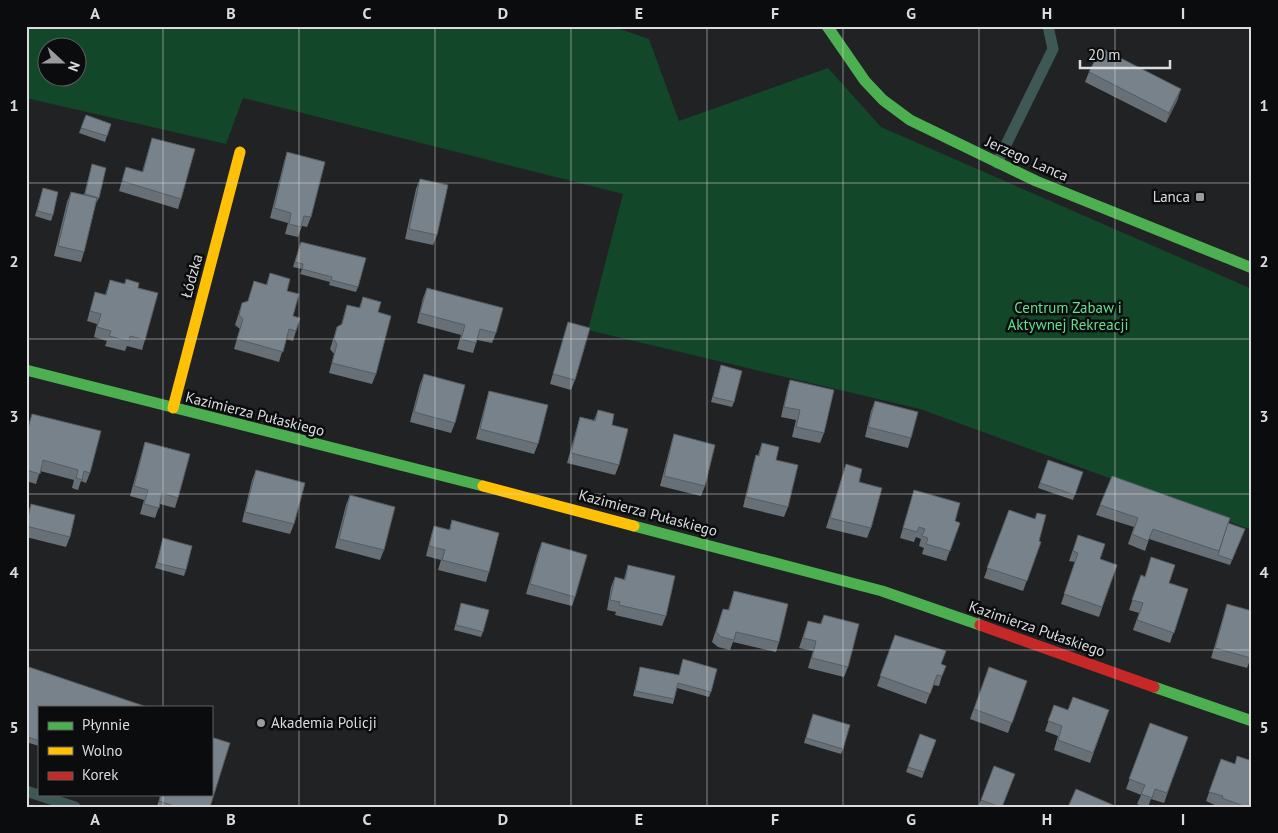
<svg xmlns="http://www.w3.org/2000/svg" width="1278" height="833" font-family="'PT Sans',sans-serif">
	<rect width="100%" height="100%" fill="#212223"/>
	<path fill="#124729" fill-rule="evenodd" d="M26 26H611L649 39 679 121 828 68 881 127 1252 289V530L920 409 588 330 623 194 243 98 226 144 26 98ZM48 48H78V78H48Z"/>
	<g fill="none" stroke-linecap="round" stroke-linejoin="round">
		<g stroke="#3e5855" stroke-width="11">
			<polyline points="997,163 1053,49 1048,26"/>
			<polyline points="26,791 75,807"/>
		</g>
		<g stroke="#4caf50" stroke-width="11">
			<polyline points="827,26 865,81 883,100 910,120 1036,181 1252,268"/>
			<polyline points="26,370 483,486"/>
			<polyline points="634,526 882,591 980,625"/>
			<polyline points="1154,687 1252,721"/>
		</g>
		<g stroke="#ffc107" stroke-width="11">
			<polyline points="173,408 240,152"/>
			<polyline points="483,486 634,526"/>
		</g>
		<polyline stroke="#c62828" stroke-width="11" points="980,625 1154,687"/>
	</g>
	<g fill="#677077">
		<polygon points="1089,72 1178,99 1166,123 1085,82"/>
		<polygon points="86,115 111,124 105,142 79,133"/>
		<polygon points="152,138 181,199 178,209 119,191 126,167 142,172"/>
		<polygon points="287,152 311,217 307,227 302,226 298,237 285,234 288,223 270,218 284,162"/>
		<polygon points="92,164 99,198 96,203 84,252 81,262 54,256 67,202 71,192 84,195"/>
		<polygon points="420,179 437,235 433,245 405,239 416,189"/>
		<polygon points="43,188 53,215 51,221 35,216"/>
		<polygon points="301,242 358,287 356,292 329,285 330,282 300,274 302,269 293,267"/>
		<polygon points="270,273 287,291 296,331 293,341 286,339 279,362 234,349 240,329 235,325 242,303 248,302 254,281 266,285"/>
		<polygon points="126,279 138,288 145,340 142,350 127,346 125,351 105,346 107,341 94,337 97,324 87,321 95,292 105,295 110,280 124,284"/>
		<polygon points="427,288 496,333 492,343 477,340 473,353 457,349 461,335 417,323 423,298"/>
		<polygon points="363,297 378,312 376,374 372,384 329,373 334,354 330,349 337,327 341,325 347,305 359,308"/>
		<polygon points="568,322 575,380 571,390 550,384 565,332"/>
		<polygon points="721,365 734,402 732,407 711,402"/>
		<polygon points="424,374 455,423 451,433 410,422 420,384"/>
		<polygon points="790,380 824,433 820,443 792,437 796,420 781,417 787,390"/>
		<polygon points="489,391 538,444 534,454 476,439 486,401"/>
		<polygon points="875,401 911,438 908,448 865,437 871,411"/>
		<polygon points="598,410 612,425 619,465 615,475 567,463 577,427 580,417 594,420"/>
		<polygon points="32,414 90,473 86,483 81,481 78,490 72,488 74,480 40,471 36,484 26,481 26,431"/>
		<polygon points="674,434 705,486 701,496 660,486 671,444"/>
		<polygon points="145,442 178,498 175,508 160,504 155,518 140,514 144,500 130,496 142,452"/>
		<polygon points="762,443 776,460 788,507 784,517 743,507 753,465 756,455 758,455"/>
		<polygon points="1048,460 1083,472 1073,500 1038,488"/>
		<polygon points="846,464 859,482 871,528 867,538 826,528"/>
		<polygon points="256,470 294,524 290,534 242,522 252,480"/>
		<polygon points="914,490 955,521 960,523 946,561 922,554 924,548 919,546 921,539 916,537 914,542 900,538"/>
		<polygon points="350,495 384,550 380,560 335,548 346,505"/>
		<polygon points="31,504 70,537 66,547 26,537 26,519"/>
		<polygon points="1100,505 1228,523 1245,529 1230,565 1149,539 1145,551 1128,544 1134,527 1096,515"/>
		<polygon points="1009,510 1039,541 1041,542 1023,591 984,578"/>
		<polygon points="452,520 489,572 486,582 438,570 441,560 426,556 431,536 434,526 449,530"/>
		<polygon points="1078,535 1100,559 1117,565 1099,617 1061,604 1075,562 1069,561"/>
		<polygon points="163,538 186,570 184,576 155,568"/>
		<polygon points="542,542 575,597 572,606 526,594 538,552"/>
		<polygon points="628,565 666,616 662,626 615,615 616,612 607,610 611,587 615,577 624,579"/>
		<polygon points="1141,575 1169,583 1188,589 1170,643 1133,630 1139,613 1129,610"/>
		<polygon points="734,591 779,642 776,652 733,642 730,650 718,647 712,642 723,609 728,610"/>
		<polygon points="461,603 483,632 481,637 454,630"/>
		<polygon points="1227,604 1252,655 1247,668 1211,658"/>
		<polygon points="824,615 848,667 844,677 808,668 813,651 799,648 808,621 820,624"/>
		<polygon points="895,635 941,664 942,676 939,686 933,685 926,704 877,686"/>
		<polygon points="683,659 711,692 709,697 677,688 673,704 633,696 640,667 679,675"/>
		<polygon points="26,666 39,707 39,746 26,742"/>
		<polygon points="989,667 1027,681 1008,733 970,719"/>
		<polygon points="1054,705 1068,710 1109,710 1090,763 1054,750 1058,736 1045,731"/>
		<polygon points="811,719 843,749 841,754 804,743"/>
		<polygon points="1150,723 1188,737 1164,803 1151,799 1148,807 1145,807 1137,804 1141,795 1126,789"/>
		<polygon points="920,734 936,740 922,778 906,772"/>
		<polygon points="1221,759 1252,807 1219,807 1206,801"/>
		<polygon points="994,766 1002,807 984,807 979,805"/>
		<polygon points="161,794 210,807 160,807 157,806"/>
	</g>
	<polygon fill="#545b61" points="1181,89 1178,99 1166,123 1169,113"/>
	<g fill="#78828a" stroke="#545b61">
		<polygon points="1101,48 1181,89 1169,113 1089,72"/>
		<polygon points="86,115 111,124 107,136 81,128"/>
		<polygon points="152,138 195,149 181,199 122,181 126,167 143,172"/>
		<polygon points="287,152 325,162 311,217 304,216 301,227 289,224 291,213 274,208"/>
		<polygon points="92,164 106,168 99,198 85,194"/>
		<polygon points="420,179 448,185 437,235 409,229"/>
		<polygon points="43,188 58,192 53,215 37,211"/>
		<polygon points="71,192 97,198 84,252 58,246"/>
		<polygon points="301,242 366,258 358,287 331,280 332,277 302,269 303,264 295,262"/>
		<polygon points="270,273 290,279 287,291 299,294 293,316 300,318 296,331 289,329 283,352 237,339 243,319 239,315 242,303 248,301 254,281 267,285"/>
		<polygon points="126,279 139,283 138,288 158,293 145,340 130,336 129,341 109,336 111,331 97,327 101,314 90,311 95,292 106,295 110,280 125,284"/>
		<polygon points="427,288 503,308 496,333 480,329 476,343 461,339 465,325 420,313"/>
		<polygon points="363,297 381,302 378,312 391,316 376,374 332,363 337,344 334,339 337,327 342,324 347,305 360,308"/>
		<polygon points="568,322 590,328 575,380 553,374"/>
		<polygon points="721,365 742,371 734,402 713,397"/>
		<polygon points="424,374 465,385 455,423 414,412"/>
		<polygon points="790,380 834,390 824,433 796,427 800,410 784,407"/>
		<polygon points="489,391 548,405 538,444 480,429"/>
		<polygon points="875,401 918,412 911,438 868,427"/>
		<polygon points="598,410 614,414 612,425 628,429 619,465 571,453 580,417 595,421"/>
		<polygon points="32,414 101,431 90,473 84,471 82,480 76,478 78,470 43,460 40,474 26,470 26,435"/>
		<polygon points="674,434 715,445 705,486 664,476"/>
		<polygon points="145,442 190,454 178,498 162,493 159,508 144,504 148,490 134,486"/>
		<polygon points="762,443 779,447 776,460 798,465 788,507 746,497 756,455 759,456"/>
		<polygon points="1048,460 1083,472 1075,495 1040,483"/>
		<polygon points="846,464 862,469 859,482 882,488 871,528 830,518"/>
		<polygon points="256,470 305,483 294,524 245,512"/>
		<polygon points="1112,476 1230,518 1219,551 1153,529 1148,541 1132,534 1138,518 1100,505"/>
		<polygon points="914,490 960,503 955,521 960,523 950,551 926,544 928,538 922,536 925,529 919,527 917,532 903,528"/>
		<polygon points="350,495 395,507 384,550 339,539"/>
		<polygon points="31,504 75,515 70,537 26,526"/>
		<polygon points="1009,510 1035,519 1037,513 1046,515 1039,541 1041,542 1027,581 987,568"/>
		<polygon points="452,520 499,533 489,572 442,560 445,550 429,546 434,526 450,530"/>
		<polygon points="1228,523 1245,529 1232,560 1218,555"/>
		<polygon points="1078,535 1105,544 1100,559 1117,565 1102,607 1064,594 1078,553 1073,551"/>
		<polygon points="163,538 192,546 186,570 157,563"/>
		<polygon points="542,542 587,555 575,597 530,584"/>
		<polygon points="1151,557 1175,565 1169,583 1188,589 1174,633 1137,620 1143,603 1132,600 1141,575 1145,577"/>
		<polygon points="628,565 675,576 666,616 619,605 620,602 610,600 615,577 625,580"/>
		<polygon points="734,591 788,604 779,642 736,632 734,640 721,637 716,632 723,609 729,610"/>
		<polygon points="461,603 489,610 483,632 456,625"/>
		<polygon points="1227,604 1252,611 1252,655 1251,658 1215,648"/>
		<polygon points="824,615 859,624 848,667 812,658 816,641 803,638 808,621 821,624"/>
		<polygon points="895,635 946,651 941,664 946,666 942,676 937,675 930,694 880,676"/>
		<polygon points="683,659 717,669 711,692 678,683 674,699 635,691 640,667 679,675"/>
		<polygon points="26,666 147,707 39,707 39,741 26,736"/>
		<polygon points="989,667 1027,681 1012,723 974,709"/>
		<polygon points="1073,697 1109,710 1093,753 1058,740 1062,726 1048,721 1054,705 1068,710"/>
		<polygon points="813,714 850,725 843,749 806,738"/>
		<polygon points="1150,723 1188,737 1167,793 1155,789 1152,798 1141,794 1145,785 1129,779"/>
		<polygon points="920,734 936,740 924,772 908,767"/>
		<polygon points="211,737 230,743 210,807 177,807 159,801 161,794 211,794"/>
		<polygon points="1237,756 1252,761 1252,807 1246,807 1222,798 1223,796 1209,792 1221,759 1235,764"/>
		<polygon points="994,766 1015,774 1002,807 1000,807 981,800"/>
		<polygon points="1076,789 1113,805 1113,807 1068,807"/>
	</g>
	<path fill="none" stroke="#dadcdd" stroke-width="1" stroke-opacity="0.55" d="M163 26V707M299 26V807M435 26V807M571 26V807M707 26V807M843 26V807M979 26V807M1115 26V807M26 183H1252M26 339H1252M26 494H1252M26 650H1252M163 794V807"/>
	<g fill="#999b9c" stroke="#0b0c0d" stroke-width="2">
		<rect x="1195" y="192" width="10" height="10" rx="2.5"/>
		<circle cx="261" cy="723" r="5"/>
	</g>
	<g text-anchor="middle" stroke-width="5" stroke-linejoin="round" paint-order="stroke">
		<g font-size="15" fill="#dadcdd" stroke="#0b0c0d">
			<text transform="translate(1027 159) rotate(24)" y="5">Jerzego Lanca</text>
			<text transform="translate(192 276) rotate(-75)" y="5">Łódzka</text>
			<text transform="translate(255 414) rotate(14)" y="5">Kazimierza Pułaskiego</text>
			<text transform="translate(648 513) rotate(15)" y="5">Kazimierza Pułaskiego</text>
			<text transform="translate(1037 629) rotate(19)" y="5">Kazimierza Pułaskiego</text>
		</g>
		<g font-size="15" fill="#dadcdd" stroke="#0b0c0d" text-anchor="end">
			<text x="1190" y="202">Lanca</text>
			<text x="271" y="728" text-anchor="start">Akademia Policji</text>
		</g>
		<g font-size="15" fill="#65de90" stroke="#0b0c0d">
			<text x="1068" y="313">Centrum Zabaw i<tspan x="1068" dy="17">Aktywnej Rekreacji</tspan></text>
		</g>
	</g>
	<rect width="1278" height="833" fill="none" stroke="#0b0c0d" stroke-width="55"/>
	<rect x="38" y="706" width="175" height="90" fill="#0b0c0d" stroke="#5e5f60"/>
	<rect x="48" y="722" width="25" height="8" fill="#4caf50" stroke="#5e5f60"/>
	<text x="82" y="730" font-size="15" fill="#dadcdd">Płynnie</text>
	<rect x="48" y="747" width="25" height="8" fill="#ffc107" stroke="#5e5f60"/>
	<text x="82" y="756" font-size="15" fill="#dadcdd">Wolno</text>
	<rect x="48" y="772" width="25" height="8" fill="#c62828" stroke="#5e5f60"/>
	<text x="82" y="780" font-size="15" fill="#dadcdd">Korek</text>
	<g transform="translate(62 62) rotate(111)"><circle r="24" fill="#0b0c0d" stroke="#5e5f60"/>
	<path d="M0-4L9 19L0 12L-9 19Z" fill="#999b9c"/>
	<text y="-8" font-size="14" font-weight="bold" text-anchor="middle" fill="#dadcdd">N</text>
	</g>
	<path d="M1080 60v8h90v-8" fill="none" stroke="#dadcdd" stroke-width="2.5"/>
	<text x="1088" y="60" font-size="15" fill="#dadcdd" stroke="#0b0c0d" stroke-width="4" paint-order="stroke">20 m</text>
	<rect x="28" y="28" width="1222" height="778" fill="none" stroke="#dadcdd" stroke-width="2"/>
	<g font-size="16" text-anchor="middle" font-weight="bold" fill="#dadcdd">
		<text x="95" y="19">A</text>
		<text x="231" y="19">B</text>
		<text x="367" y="19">C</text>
		<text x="503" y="19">D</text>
		<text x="639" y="19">E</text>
		<text x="775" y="19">F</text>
		<text x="911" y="19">G</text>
		<text x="1047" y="19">H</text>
		<text x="1183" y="19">I</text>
		<text x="14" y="111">1</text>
		<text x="1264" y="111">1</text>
		<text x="14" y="267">2</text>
		<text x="1264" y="267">2</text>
		<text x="14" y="422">3</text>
		<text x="1264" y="422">3</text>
		<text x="14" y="578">4</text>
		<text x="1264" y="578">4</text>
		<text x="14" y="733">5</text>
		<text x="1264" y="733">5</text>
		<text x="95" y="825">A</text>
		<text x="231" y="825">B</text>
		<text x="367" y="825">C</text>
		<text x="503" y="825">D</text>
		<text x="639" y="825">E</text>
		<text x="775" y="825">F</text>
		<text x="911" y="825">G</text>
		<text x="1047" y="825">H</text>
		<text x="1183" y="825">I</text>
	</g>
</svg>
